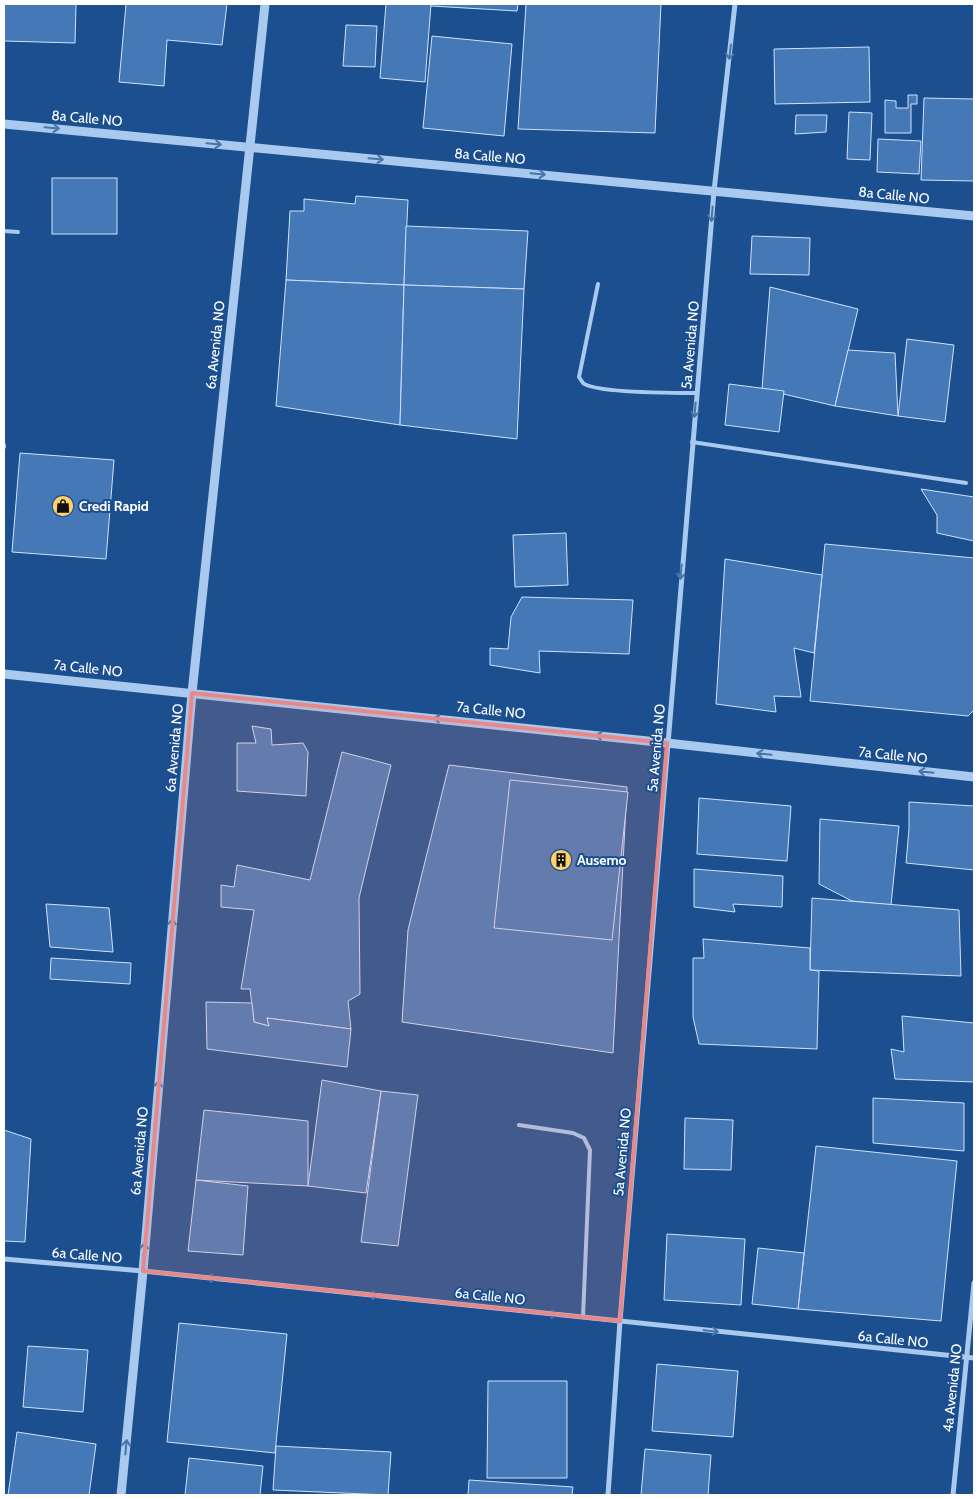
<svg xmlns="http://www.w3.org/2000/svg" width="978" height="1499" font-family="Cabin,sans-serif">
	<rect width="100%" height="100%" fill="#1b4f8f"/>
	<g fill="#4478b7" stroke="#cfe3fa">
		<polygon points="4,4 76,4 75,43 4,41"/>
		<polygon points="126,4 227,4 222,45 167,40 164,86 119,82"/>
		<polygon points="386,4 431,4 425,82 380,78"/>
		<polygon points="431,4 518,4 517,11 431,6"/>
		<polygon points="526,4 661,4 655,133 518,129"/>
		<polygon points="346,25 377,26 375,67 343,66"/>
		<polygon points="432,36 512,44 504,136 423,128"/>
		<polygon points="869,47 870,102 775,104 774,49"/>
		<polygon points="908,95 917,95 917,104 911,104 911,133 885,133 885,100 896,101 896,108 908,108"/>
		<polygon points="924,98 974,99 974,181 921,180"/>
		<polygon points="849,112 872,113 870,160 847,159"/>
		<polygon points="796,115 827,115 826,132 795,134"/>
		<polygon points="878,139 921,141 919,174 877,172"/>
		<rect x="52" y="178" width="65" height="56"/>
		<polygon points="356,196 408,200 404,285 286,280 290,211 304,211 304,199 355,204"/>
		<polygon points="406,226 528,231 524,289 404,285"/>
		<polygon points="752,236 810,238 809,275 750,274"/>
		<polygon points="286,280 404,285 400,425 276,406"/>
		<polygon points="404,285 524,289 517,439 400,425"/>
		<polygon points="770,287 858,309 835,406 762,389"/>
		<polygon points="907,339 954,345 945,422 898,416"/>
		<polygon points="848,350 895,353 898,416 835,406"/>
		<polygon points="729,384 784,391 779,432 725,425"/>
		<polygon points="20,453 114,460 106,559 12,552"/>
		<polygon points="921,489 974,497 974,541 937,533 937,515"/>
		<polygon points="566,533 568,585 515,587 513,535"/>
		<polygon points="825,544 974,558 974,710 968,716 810,701"/>
		<polygon points="725,559 822,575 814,653 794,648 801,697 774,696 776,712 716,704"/>
		<polygon points="522,597 633,600 629,654 539,651 540,673 490,665 490,648 508,649 511,617"/>
		<polygon points="252,726 271,729 272,745 303,743 308,752 306,796 237,791 237,743 256,743"/>
		<polygon points="342,752 391,765 359,898 360,994 348,1001 351,1029 267,1018 269,1026 254,1022 250,989 241,989 254,910 221,907 221,885 234,887 237,865 310,880"/>
		<polygon points="449,765 627,787 613,1053 402,1022 408,930"/>
		<polygon points="510,780 628,792 612,940 494,928"/>
		<polygon points="699,798 791,806 787,861 697,854"/>
		<polygon points="909,802 974,806 974,870 906,863 909,829"/>
		<polygon points="820,819 899,826 891,905 852,901 819,884"/>
		<polygon points="694,869 783,876 782,907 733,904 735,912 694,907"/>
		<polygon points="812,898 959,910 961,976 810,970"/>
		<polygon points="46,904 109,908 113,952 50,947"/>
		<polygon points="703,939 810,948 810,970 819,971 817,1049 699,1044 693,1017 693,958 704,958"/>
		<polygon points="51,958 131,963 130,984 50,979"/>
		<polygon points="206,1002 252,1003 254,1022 269,1026 267,1018 351,1029 347,1067 207,1049"/>
		<polygon points="902,1016 974,1023 974,1082 895,1079 891,1049 904,1052"/>
		<polygon points="322,1080 381,1091 366,1193 308,1186"/>
		<polygon points="381,1091 418,1095 398,1246 361,1242"/>
		<polygon points="873,1098 964,1103 964,1151 873,1143"/>
		<polygon points="204,1110 308,1121 308,1186 196,1180"/>
		<polygon points="685,1118 733,1120 731,1170 684,1169"/>
		<polygon points="4,1130 31,1139 25,1242 4,1241"/>
		<polygon points="816,1146 957,1161 941,1321 798,1309"/>
		<polygon points="196,1180 248,1186 243,1255 188,1251"/>
		<polygon points="667,1234 745,1239 741,1305 664,1300"/>
		<polygon points="758,1248 804,1253 798,1309 752,1304"/>
		<polygon points="179,1323 287,1334 275,1453 167,1442"/>
		<polygon points="28,1346 88,1350 83,1412 23,1407"/>
		<polygon points="657,1364 738,1371 733,1437 652,1431"/>
		<polygon points="488,1381 567,1381 567,1478 487,1478"/>
		<polygon points="17,1432 96,1444 89,1495 8,1495"/>
		<polygon points="276,1446 391,1452 388,1495 273,1490"/>
		<polygon points="645,1449 711,1455 708,1495 641,1495"/>
		<polygon points="189,1458 263,1466 260,1495 185,1495"/>
		<polygon points="469,1480 573,1487 572,1495 468,1495"/>
	</g>
	<g fill="none" stroke-linecap="round" stroke-linejoin="round">
		<g stroke="#a9c9ee" stroke-width="4">
			<polyline points="4,231 18,232"/>
			<path d="M598 284 579 377C579 377 583 383 583 383 595 393 678 393 697 393"/>
			<polyline points="692,442 966,483"/>
			<polyline points="4,447 4,445"/>
			<polyline points="519,1125 573,1133 584,1138 590,1150 583,1317"/>
		</g>
		<g stroke="#a9c9ee" stroke-width="5">
			<polyline points="4,1259 143,1271 974,1358"/>
			<polyline points="608,1495 620,1321 714,191 735,4"/>
			<polyline points="953,1495 974,1283"/>
		</g>
		<g stroke="#a9c9ee" stroke-width="9">
			<polyline points="4,124 974,216"/>
			<polyline points="4,674 667,743 974,777"/>
			<polyline points="121,1495 143,1271 192,693 265,4"/>
		</g>
	</g>
	<defs><path id="oneway-shaft" d="M-6 0H5M1.5-3L5.5 0L1.5 3" fill="none" stroke-width="1.6" stroke-linecap="round" stroke-linejoin="round" transform="scale(1.25)"/></defs>
	<g stroke="#4674ac">
		<use href="#oneway-shaft" transform="translate(730 52) rotate(97)"/>
		<use href="#oneway-shaft" transform="translate(52 128) rotate(5)"/>
		<use href="#oneway-shaft" transform="translate(214 144) rotate(5)"/>
		<use href="#oneway-shaft" transform="translate(376 159) rotate(5)"/>
		<use href="#oneway-shaft" transform="translate(538 174) rotate(5)"/>
		<use href="#oneway-shaft" transform="translate(712 214) rotate(95)"/>
		<use href="#oneway-shaft" transform="translate(695 410) rotate(95)"/>
		<use href="#oneway-shaft" transform="translate(681 572) rotate(95)"/>
		<use href="#oneway-shaft" transform="translate(441 719) rotate(-174)"/>
		<use href="#oneway-shaft" transform="translate(603 736) rotate(-174)"/>
		<use href="#oneway-shaft" transform="translate(764 754) rotate(-174)"/>
		<use href="#oneway-shaft" transform="translate(926 772) rotate(-174)"/>
		<use href="#oneway-shaft" transform="translate(172 926) rotate(-85)"/>
		<use href="#oneway-shaft" transform="translate(158 1088) rotate(-85)"/>
		<use href="#oneway-shaft" transform="translate(144 1250) rotate(-85)"/>
		<use href="#oneway-shaft" transform="translate(209 1278) rotate(6)"/>
		<use href="#oneway-shaft" transform="translate(371 1295) rotate(6)"/>
		<use href="#oneway-shaft" transform="translate(550 1314) rotate(6)"/>
		<use href="#oneway-shaft" transform="translate(711 1331) rotate(6)"/>
		<use href="#oneway-shaft" transform="translate(126 1447) rotate(-85)"/>
	</g>
	<path fill="#e88989" fill-opacity="0.2" stroke="#e88989" stroke-width="4" stroke-linejoin="round" d="M192 693 667 743 620 1321 143 1271Z"/>
	<defs>
		<g id="shop-disc" transform="scale(1.125)"><circle r="9.5" fill="#ffd166" stroke="#1b4f8f"/><path d="M-5-2.5h2.3a2.7 3.5 0 0 1 5.4 0H5L5.5 6h-11ZM-1.5-2.5h3a1.5 2.3 0 0 0-3 0Z" fill="#111"/></g>
		<g id="building-disc" transform="scale(1.125)"><circle r="9.5" fill="#ffd166" stroke="#1b4f8f"/><path d="M-4-6H4V6H1V3H-1V6H-4ZM-2.5-4.3h1.7v1.8h-1.7ZM.8-4.3h1.7v1.8H.8ZM-2.5-1h1.7V.8h-1.7ZM.8-1h1.7V.8H.8Z" fill="#111"/></g>
	</defs>
	<g fill-rule="evenodd">
		<use href="#shop-disc" x="63" y="506"/>
		<use href="#building-disc" x="561" y="860"/>
	</g>
	<g text-anchor="middle" stroke-width="4" stroke-linejoin="round" paint-order="stroke">
		<g font-size="14" fill="#fff" stroke="#1b4f8f">
			<text transform="translate(87 118) rotate(5)" y="5">8a Calle NO</text>
			<text transform="translate(490 156) rotate(5)" y="5">8a Calle NO</text>
			<text transform="translate(894 195) rotate(6)" y="5">8a Calle NO</text>
			<text transform="translate(215 345) rotate(-84)" y="5">6a Avenida NO</text>
			<text transform="translate(690 345) rotate(-85)" y="5">5a Avenida NO</text>
			<text transform="translate(88 668) rotate(6)" y="5">7a Calle NO</text>
			<text transform="translate(491 710) rotate(6)" y="5">7a Calle NO</text>
			<text transform="translate(174 748) rotate(-85)" y="5">6a Avenida NO</text>
			<text transform="translate(656 748) rotate(-85)" y="5">5a Avenida NO</text>
			<text transform="translate(893 755) rotate(6)" y="5">7a Calle NO</text>
			<text transform="translate(139 1151) rotate(-85)" y="5">6a Avenida NO</text>
			<text transform="translate(622 1152) rotate(-85)" y="5">5a Avenida NO</text>
			<text transform="translate(87 1255) rotate(5)" y="5">6a Calle NO</text>
			<text transform="translate(490 1296) rotate(6)" y="5">6a Calle NO</text>
			<text transform="translate(893 1339) rotate(6)" y="5">6a Calle NO</text>
			<text transform="translate(952 1388) rotate(-84)" y="5">4a Avenida NO</text>
		</g>
		<g font-size="14" font-weight="bold" fill="#fff" stroke="#1b4f8f" text-anchor="start">
			<text x="79" y="511">Credi Rapid</text>
			<text x="577" y="865">Ausemo</text>
		</g>
	</g>
	<rect width="978" height="1499" fill="none" stroke="#ffffff" stroke-width="10"/>
</svg>
